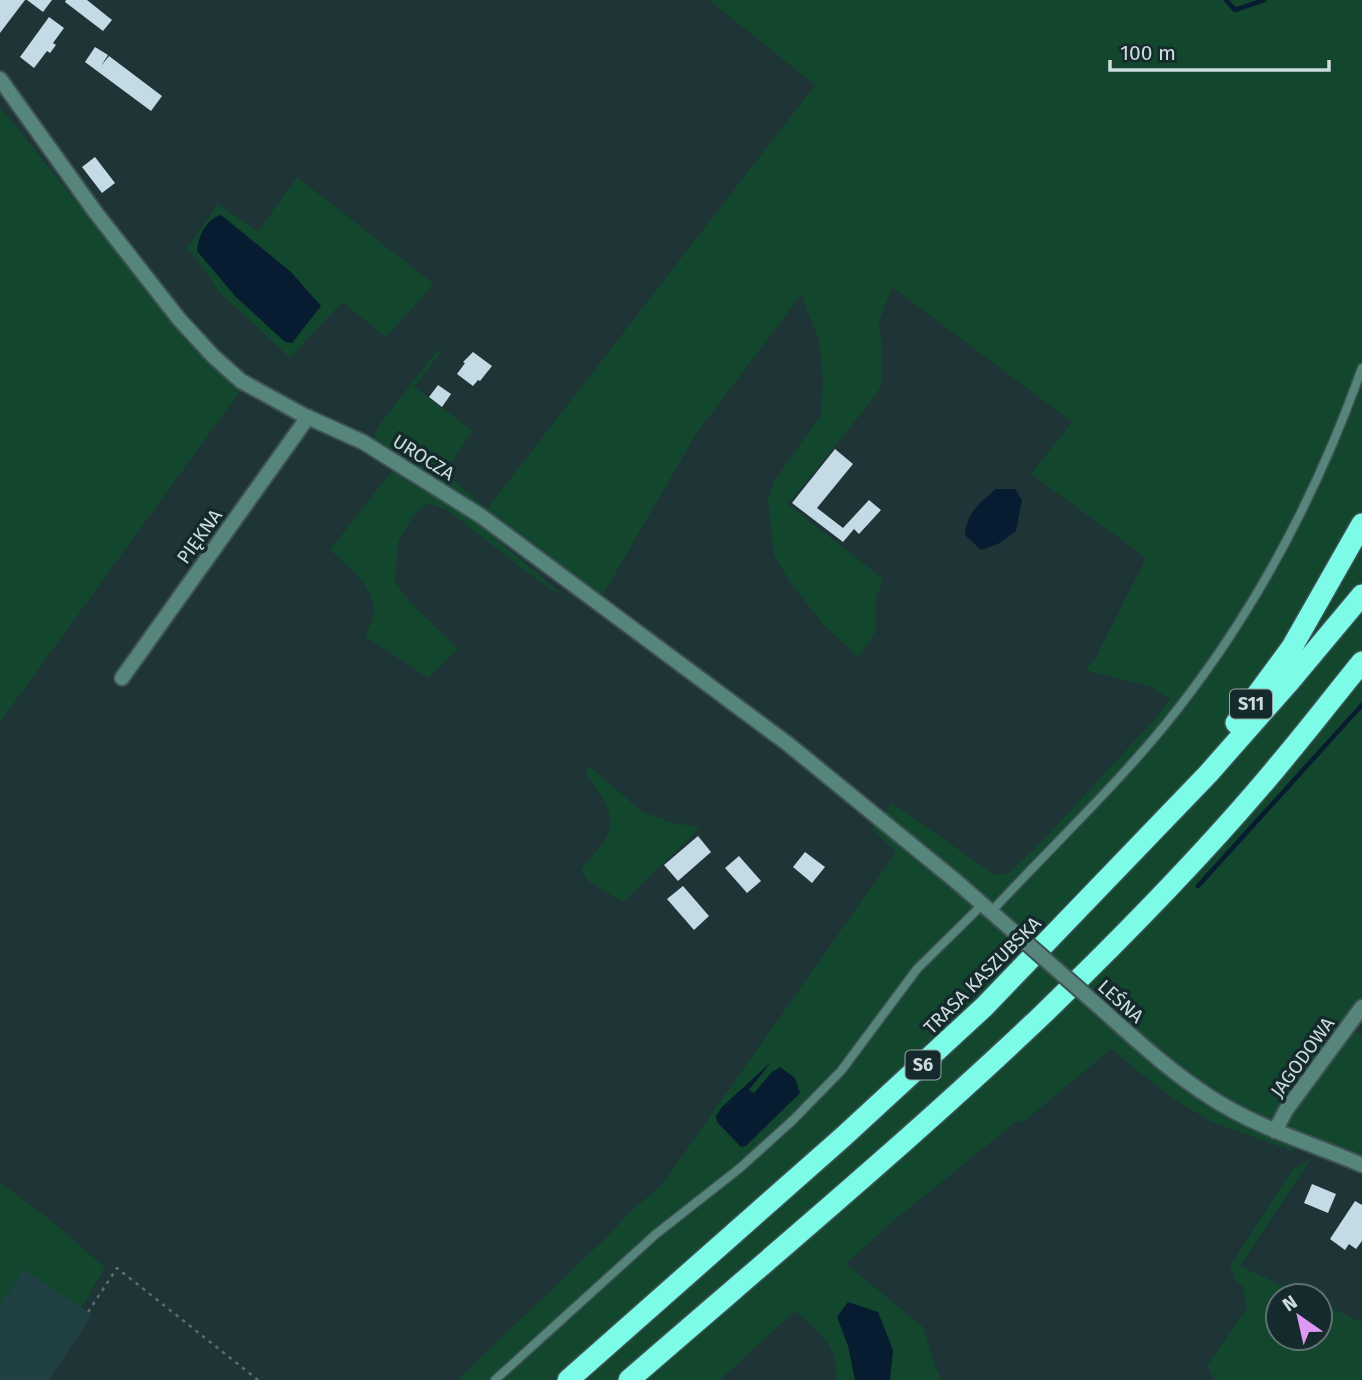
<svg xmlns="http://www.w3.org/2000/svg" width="1362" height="1380" font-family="'Fira Sans',sans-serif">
	<rect width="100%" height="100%" fill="#1e3436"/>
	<polygon fill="#214044" points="24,1269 92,1315 49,1380 0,1380 0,1305"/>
	<g fill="#12472e">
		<path d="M709 0H1362V1019L1354 1030 1362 1036V1160L1299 1135 1292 1151 1210 1121 1172 1098 1111 1049 1022 1123 1018 1120 886 1227 846 1264 923 1327 935 1366 942 1380H835C842 1348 817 1331 795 1311L720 1380H457L610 1234 631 1211 661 1186 896 852 872 829 892 803 995 875 1008 874 1045 838 1155 719 1170 699 1149 686 1085 670 1095 659 1146 558 1031 474 1072 422 892 287 879 321 882 346V385L869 404 788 504 884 580 876 597V631L858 657 823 624 790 582 774 555 768 500 774 481 821 415 823 380 819 340 801 295 696 434 601 598 546 553 487 509 485 514 378 446 375 438 377 428 434 354 444 348 414 387 473 431 444 472 487 509 815 85Z"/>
		<polygon points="0,107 182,332 204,357 243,387 0,722"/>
		<polygon points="297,177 434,284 386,337 342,302 290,358 218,291 207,273 187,248 218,204 258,232"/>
		<path d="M394 468 477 523 571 602 536 579 447 510 429 503 416 512 398 541 395 582 410 602 458 649 428 678 365 636C368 629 373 621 374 615 377 588 347 566 330 550Z"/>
		<path d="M589 766 641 811 670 822 700 828 623 902 588 881 581 870C589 859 602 847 608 834 617 813 598 790 586 774Z"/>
		<polygon points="1311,1159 1240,1266 1305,1296 1278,1296 1278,1338 1320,1338 1320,1303 1362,1322 1362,1380 1215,1380 1207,1366 1247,1308 1243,1287 1236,1281 1230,1266 1293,1169"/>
		<polygon points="0,1182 53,1222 105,1268 81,1308 24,1269 0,1305"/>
	</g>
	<g fill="#071c30">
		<path d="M221 215 291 272 321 306 292 343 285 342 235 296 197 251C198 237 206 219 221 215Z"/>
		<path d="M996 489H1015L1022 500 1016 531 998 544 981 550 965 535C967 512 980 502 996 489Z"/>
		<polygon points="771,1062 749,1090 754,1093 772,1072 780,1067 795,1078 800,1093 746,1146 741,1147 717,1122 716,1116 722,1107"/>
		<polygon points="848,1302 878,1312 893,1350 890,1380 855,1380 848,1346 837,1317"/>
	</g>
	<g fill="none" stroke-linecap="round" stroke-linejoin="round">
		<g stroke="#071c30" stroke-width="4.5">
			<polyline points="1226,0 1235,10 1264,0"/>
			<polyline points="1198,886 1362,705"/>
		</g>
	</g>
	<g fill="#c4dbe6">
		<polygon points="0,0 25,0 0,33"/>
		<polygon points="27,0 52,0 43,12"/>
		<polygon points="66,0 87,0 112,20 103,31 65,2"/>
		<polygon points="49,17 64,28 53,43 56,45 50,53 47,51 34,68 20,57"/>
		<polygon points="95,47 108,55 101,66 109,56 162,96 151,111 85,62"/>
		<polygon points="95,157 115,183 102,193 82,167"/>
		<polygon points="473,352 492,366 480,381 478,380 473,386 457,374 465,363 463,362"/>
		<polygon points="438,385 451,394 442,407 429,397"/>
		<polygon points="835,449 853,464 817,508 843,528 869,500 881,510 859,534 854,529 843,542 792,503"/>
		<polygon points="698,836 711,852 678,881 664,865"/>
		<polygon points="805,852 825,867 812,883 793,867"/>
		<polygon points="739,856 761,881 747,893 725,868"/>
		<polygon points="683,886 709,916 694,930 667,899"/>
		<polygon points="1312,1184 1336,1194 1328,1213 1304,1203"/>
		<polygon points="1355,1201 1362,1205 1362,1241 1356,1249 1349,1244 1345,1250 1330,1239"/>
	</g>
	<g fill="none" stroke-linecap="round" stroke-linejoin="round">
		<g stroke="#3e5254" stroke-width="11">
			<g id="lane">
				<path d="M991 912C1049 849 1111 791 1165 725 1252 618 1316 497 1362 368"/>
				<polyline points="495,1380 656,1234 740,1168 793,1120 841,1071 917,969 982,905"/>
			</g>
		</g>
		<g stroke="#3e5254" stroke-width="18">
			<g id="street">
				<polyline points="0,79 96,213 179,319 213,356 241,381 303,415 363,442 481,516 788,744 957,882 1013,931"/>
				<polyline points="122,678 308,417"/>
				<path d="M1097 1005C1133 1037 1169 1071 1210 1097 1257 1128 1311 1143 1362 1165"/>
				<polyline points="1275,1131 1286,1110 1362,1007"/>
			</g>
		</g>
		<g stroke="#3e5254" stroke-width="24">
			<g id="highway">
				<polyline points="1236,723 1292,647 1362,524"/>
				<polyline points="568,1380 843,1137 984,1007 1208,774 1290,681 1362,595"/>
				<path d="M629 1380C766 1261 906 1144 1038 1019 1123 937 1207 852 1282 761 1309 729 1335 695 1362 662"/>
			</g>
		</g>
		<polyline stroke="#5a6d6f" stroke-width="2.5" stroke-dasharray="3.5 5" stroke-linecap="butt" points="88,1312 117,1268 258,1380"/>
		<use href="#lane" stroke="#56857c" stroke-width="8"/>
		<use href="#street" stroke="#56857c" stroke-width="14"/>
		<use href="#highway" stroke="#7cfce7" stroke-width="21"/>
		<g stroke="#3e5254" stroke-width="18" stroke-linecap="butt">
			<polyline id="street-bridge" points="1013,931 1097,1005"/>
		</g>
		<use href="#street-bridge" stroke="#56857c" stroke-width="14"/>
	</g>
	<g text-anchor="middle" stroke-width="7" stroke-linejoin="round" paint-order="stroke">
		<g fill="#142a2c" stroke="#97a7a8" stroke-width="2">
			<rect x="1230" y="689.5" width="42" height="29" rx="5"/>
			<rect x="905.5" y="1050.5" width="35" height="29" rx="5"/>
		</g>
		<g font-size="18" font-weight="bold" fill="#cfdcdd">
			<text x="1251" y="710">S11</text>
			<text x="923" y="1071">S6</text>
		</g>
		<g font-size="19" fill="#cfdcdd" stroke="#142a2c">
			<text transform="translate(424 457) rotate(32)" y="7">UROCZA</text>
			<text transform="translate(199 536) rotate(-54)" y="7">PIĘKNA</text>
			<text transform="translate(982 975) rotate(-45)" y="7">TRASA KASZUBSKA</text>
			<text transform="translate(1121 1001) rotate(42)" y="7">LEŚNA</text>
			<text transform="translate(1302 1057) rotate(-54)" y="7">JAGODOWA</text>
		</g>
	</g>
	<g transform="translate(1299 1317) rotate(326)"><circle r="33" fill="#142a2c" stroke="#5f7173" stroke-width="2"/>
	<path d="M0-5L12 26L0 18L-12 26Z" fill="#dd99f4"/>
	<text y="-10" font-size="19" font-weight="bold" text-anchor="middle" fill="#cfdcdd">N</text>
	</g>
	<path d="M1110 60v10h219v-10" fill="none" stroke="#cfdcdd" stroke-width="3.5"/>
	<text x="1120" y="60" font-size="21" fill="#cfdcdd" stroke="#142a2c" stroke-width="5" paint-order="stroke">100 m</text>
</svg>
